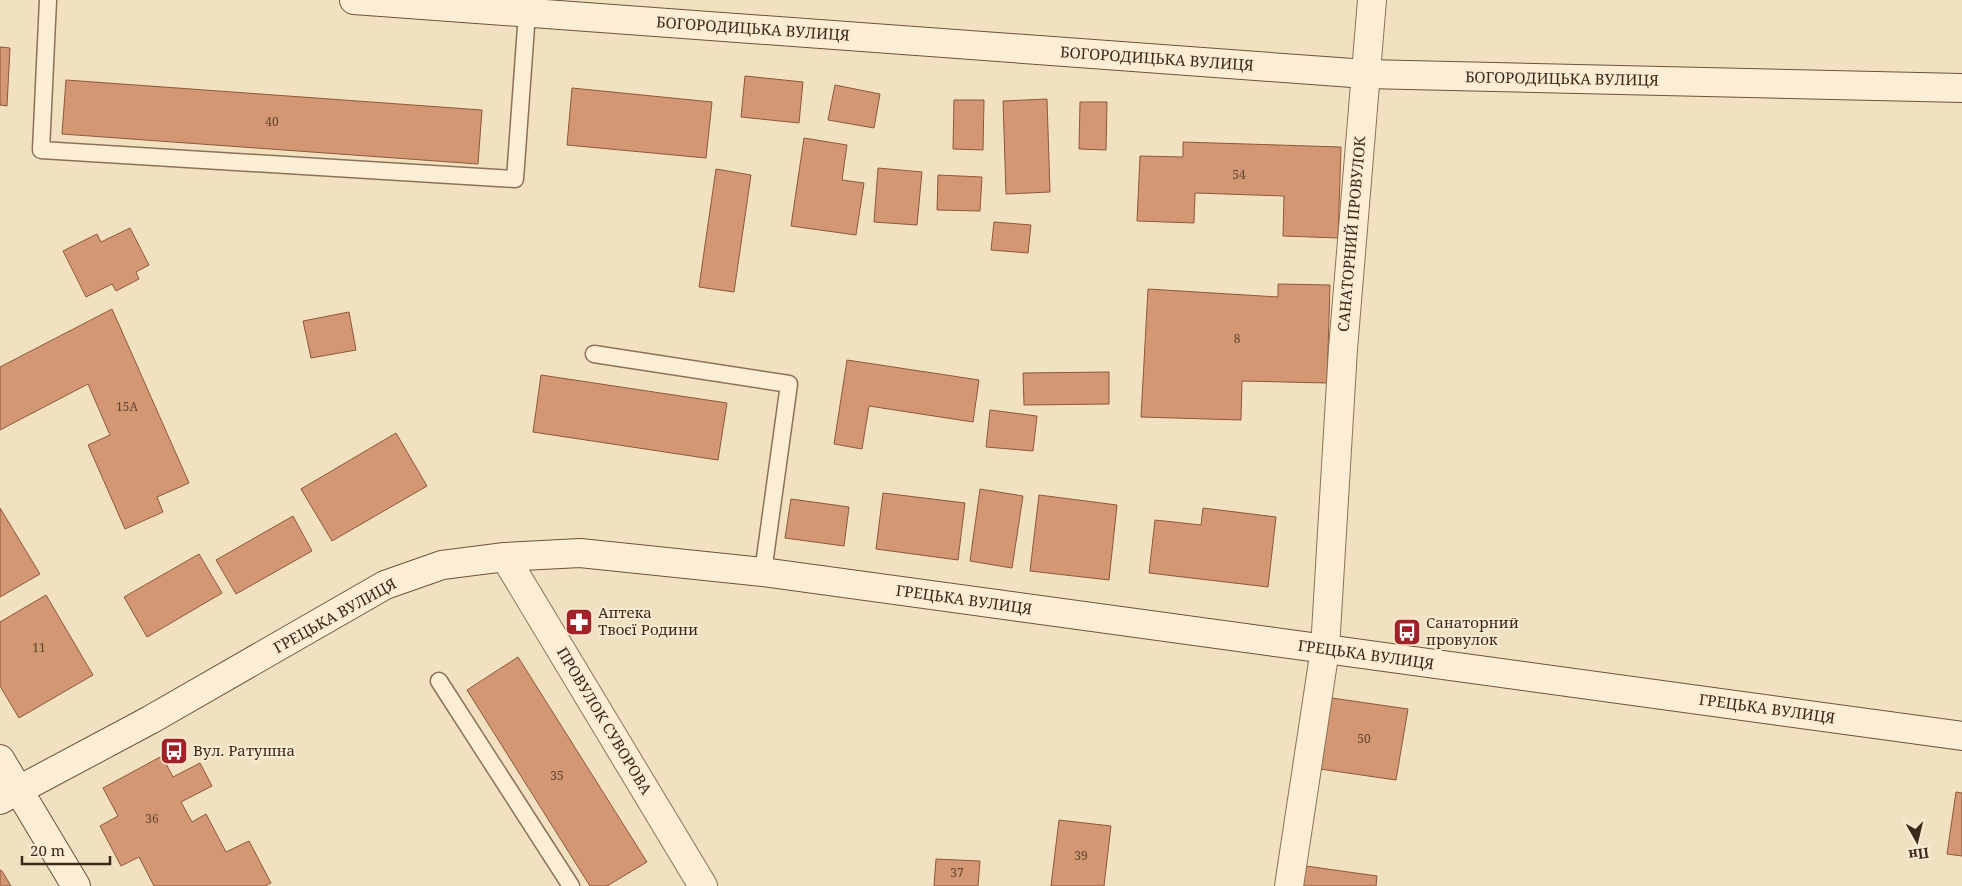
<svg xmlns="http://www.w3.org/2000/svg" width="1962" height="886" font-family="'Noto Serif',serif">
	<rect width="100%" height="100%" fill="#f1e1c0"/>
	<g fill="#d39773" stroke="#8d583a">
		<polygon points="0,47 10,48 7,106 0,105"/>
		<polygon points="745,76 803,82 799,123 741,117"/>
		<polygon points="66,80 482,110 478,164 62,134"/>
		<polygon points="835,85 880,94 874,128 828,120"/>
		<polygon points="572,88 712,102 706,158 567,145"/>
		<polygon points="1047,99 1050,192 1006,194 1003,101"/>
		<polygon points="954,100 984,100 983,150 953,149"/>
		<polygon points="1080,102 1107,102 1106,150 1079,149"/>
		<polygon points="804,138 847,145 842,180 864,183 856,235 791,226"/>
		<polygon points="1183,142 1341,147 1338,238 1283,236 1284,196 1195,193 1194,223 1137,221 1140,156 1183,157"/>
		<polygon points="878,168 922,172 917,225 874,222"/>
		<polygon points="716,169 751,175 734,292 699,287"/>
		<polygon points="938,175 982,177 980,211 937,210"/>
		<polygon points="994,222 1031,225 1028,253 991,250"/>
		<polygon points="130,228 149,265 136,272 139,279 116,291 112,284 86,297 63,251 97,234 101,242"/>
		<polygon points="1278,284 1330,285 1327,383 1242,381 1241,420 1141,417 1148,289 1278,297"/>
		<polygon points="112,309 189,483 157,497 163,512 125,529 88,445 110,435 88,384 0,430 0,367"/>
		<polygon points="349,312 356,350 311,358 303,321"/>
		<polygon points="847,360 979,380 973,422 869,406 862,449 834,444"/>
		<polygon points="1109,372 1109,404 1024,405 1023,373"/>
		<polygon points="541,375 727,403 718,460 533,432"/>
		<polygon points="990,410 1037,416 1033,451 986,447"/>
		<polygon points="396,433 427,486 332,541 301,489"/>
		<polygon points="980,489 1023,496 1012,568 970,561"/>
		<polygon points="883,493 965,503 958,560 876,549"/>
		<polygon points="1039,495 1117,505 1109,580 1030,571"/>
		<polygon points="791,499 849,507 844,546 785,538"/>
		<polygon points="0,508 40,574 0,597"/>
		<polygon points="1203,508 1276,517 1268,587 1149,573 1155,520 1201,525"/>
		<polygon points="293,516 312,551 236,594 216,560"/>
		<polygon points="199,554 222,593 147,637 124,597"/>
		<polygon points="46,595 93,675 19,718 0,686 0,622"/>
		<polygon points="518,657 647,862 607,886 590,886 467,690"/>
		<polygon points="1332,698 1408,709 1396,780 1320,769"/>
		<polygon points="162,756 173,777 200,763 212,786 181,802 192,822 206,814 226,852 249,841 271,883 265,886 154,886 139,857 121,866 100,826 118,816 103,788"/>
		<polygon points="1956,792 1962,793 1962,856 1947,854"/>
		<polygon points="1059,820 1111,826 1104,886 1051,886"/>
		<polygon points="936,859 980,861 978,886 934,886"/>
		<polygon points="1306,866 1377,876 1376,886 1303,886"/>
		<polygon points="0,870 2,871 11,886 0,886"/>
	</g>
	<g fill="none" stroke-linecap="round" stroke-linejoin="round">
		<g stroke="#8c7157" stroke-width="19">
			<g id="lane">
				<polyline points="48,0 41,150 515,179 527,13"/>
				<polyline points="594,354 789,384 763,572"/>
				<polyline points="439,681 571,886"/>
			</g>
		</g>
		<g stroke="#8c7157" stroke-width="30">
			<g id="street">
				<polyline points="505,557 703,886"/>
				<polyline points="1289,886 1325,649 1343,349 1372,0"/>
			</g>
		</g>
		<g stroke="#6e523a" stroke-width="30">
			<g id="secondary">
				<polyline points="354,0 1366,74 1962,88"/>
				<polyline points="0,759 76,886"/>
				<polyline points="0,800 150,720 385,585 442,565 505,557 580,553 763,572 1962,736"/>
			</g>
		</g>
		<use href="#lane" stroke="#fbeed4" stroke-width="16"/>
		<use href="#street" stroke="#fbeed4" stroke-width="28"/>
		<use href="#secondary" stroke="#fbeed4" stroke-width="28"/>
	</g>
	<defs>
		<g id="pharmacy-square" transform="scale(1.4375)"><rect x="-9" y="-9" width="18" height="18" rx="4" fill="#a02227" stroke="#f8ebd1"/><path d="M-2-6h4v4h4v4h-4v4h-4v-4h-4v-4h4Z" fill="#fff"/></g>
		<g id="bus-square" transform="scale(1.4375)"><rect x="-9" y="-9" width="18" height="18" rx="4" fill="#a02227" stroke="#f8ebd1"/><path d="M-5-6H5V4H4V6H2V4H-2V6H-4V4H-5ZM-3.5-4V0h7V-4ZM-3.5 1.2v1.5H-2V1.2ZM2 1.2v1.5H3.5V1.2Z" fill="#fff"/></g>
	</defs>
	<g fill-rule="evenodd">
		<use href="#pharmacy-square" x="579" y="622"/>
		<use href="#bus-square" x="1407" y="632"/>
		<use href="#bus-square" x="174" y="751"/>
	</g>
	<g text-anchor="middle" stroke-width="4" stroke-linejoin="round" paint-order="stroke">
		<g font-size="12" fill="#614532">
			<text x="272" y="126">40</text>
			<text x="1239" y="179">54</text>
			<text x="1237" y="343">8</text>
			<text x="127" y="411">15А</text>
			<text x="39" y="652">11</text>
			<text x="1364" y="743">50</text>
			<text x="557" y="780">35</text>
			<text x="152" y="823">36</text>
			<text x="1081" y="860">39</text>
			<text x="957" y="877">37</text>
		</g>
		<g font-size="15" fill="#3b2a1c" stroke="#f8ebd1">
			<text transform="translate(753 29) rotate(4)" y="5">БОГОРОДИЦЬКА ВУЛИЦЯ</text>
			<text transform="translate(1157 59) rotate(4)" y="5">БОГОРОДИЦЬКА ВУЛИЦЯ</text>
			<text transform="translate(1562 79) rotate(1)" y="5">БОГОРОДИЦЬКА ВУЛИЦЯ</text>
			<text transform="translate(1352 234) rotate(-85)" y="5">САНАТОРНИЙ ПРОВУЛОК</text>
			<text transform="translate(964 600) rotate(8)" y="5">ГРЕЦЬКА ВУЛИЦЯ</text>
			<text transform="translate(335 616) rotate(-29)" y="5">ГРЕЦЬКА ВУЛИЦЯ</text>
			<text transform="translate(1366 655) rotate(8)" y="5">ГРЕЦЬКА ВУЛИЦЯ</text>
			<text transform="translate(1767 709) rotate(8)" y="5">ГРЕЦЬКА ВУЛИЦЯ</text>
			<text transform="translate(604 721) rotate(59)" y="5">ПРОВУЛОК СУВОРОВА</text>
		</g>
		<g font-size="15" fill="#3b2a1c" stroke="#f8ebd1" text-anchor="start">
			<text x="598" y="618">Аптека<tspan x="598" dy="17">Твоєї Родини</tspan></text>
			<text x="1426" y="628">Санаторний<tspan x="1426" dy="17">провулок</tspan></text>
			<text x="193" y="756">Вул. Ратушна</text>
		</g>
	</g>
	<g transform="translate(1917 841) rotate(172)" stroke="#f8ebd1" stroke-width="4" paint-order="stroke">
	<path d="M0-4L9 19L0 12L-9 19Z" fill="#3b2a1c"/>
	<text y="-8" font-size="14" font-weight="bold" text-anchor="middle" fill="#3b2a1c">Пн</text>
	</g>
	<path d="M22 856v8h88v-8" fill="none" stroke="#3b2a1c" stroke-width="2.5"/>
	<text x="30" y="856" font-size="15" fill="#3b2a1c" stroke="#f8ebd1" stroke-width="4" paint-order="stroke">20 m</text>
</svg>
